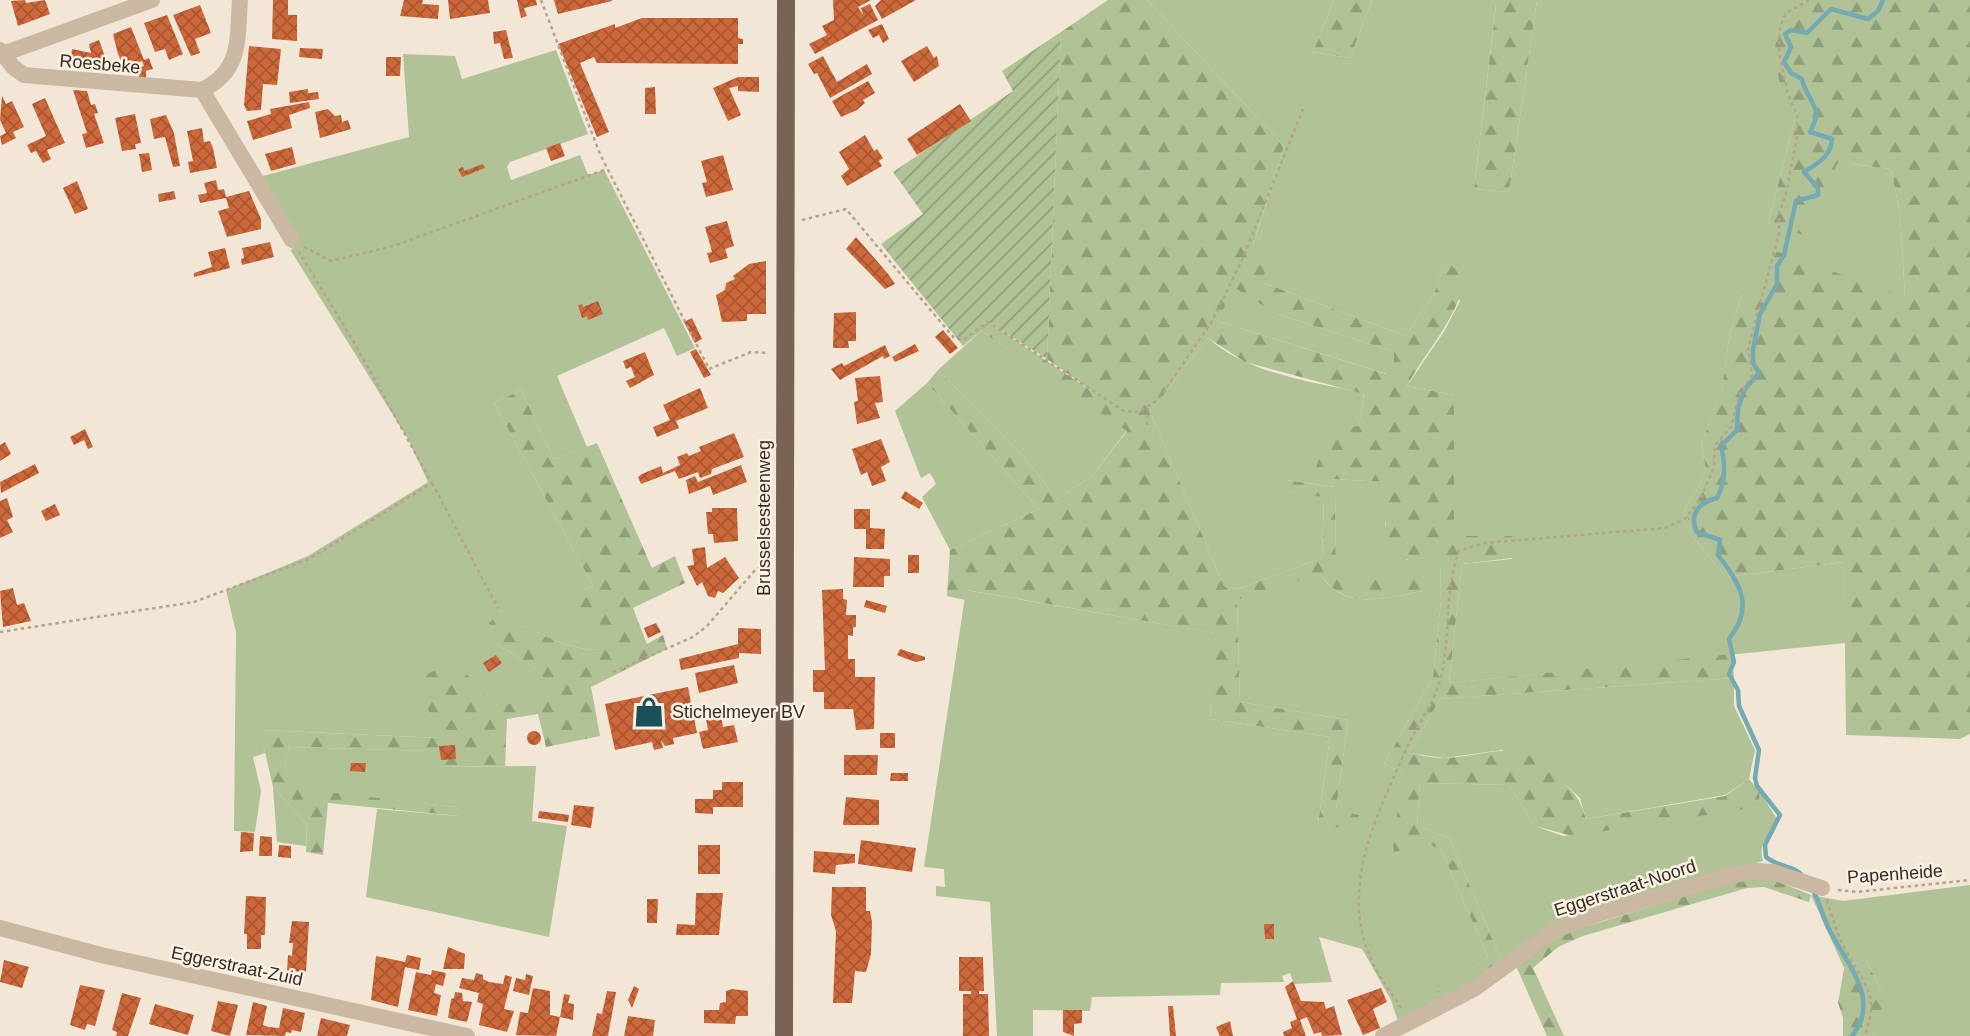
<svg xmlns="http://www.w3.org/2000/svg" width="1970" height="1036" font-family="Arial,sans-serif">
	<defs>
		<pattern id="forest-firs" width="22" height="20" patternUnits="userSpaceOnUse" patternTransform="scale(1.75)"><rect width="22" height="20" fill="#b0c296"/><path d="M5 1l3.5 6h-7zM16 11l3.5 6h-7z" fill="#909e7a"/></pattern>
		<pattern id="garden-furrows" width="10" height="10" patternUnits="userSpaceOnUse" patternTransform="scale(1.75)"><rect width="10" height="10" fill="#b0c296"/><path d="M-1 1l2-2M0 10L10 0M9 11l2-2" fill="none" stroke="#909e7a"/></pattern>
		<pattern id="building-cross-hatch" width="8" height="8" patternUnits="userSpaceOnUse" patternTransform="scale(1.75)"><rect width="8" height="8" fill="#cd683a"/><path d="M0 0l8 8M0 8l8-8" fill="none" stroke="#a75631"/></pattern>
	</defs>
	<rect width="100%" height="100%" fill="#f2e7d7"/>
	<g fill="#b0c296">
		<path d="M1147 0H1334L1313 52 1350 58 1372 0H1486L1496 4 1474 189 1509 192 1537 0H1811L1797 5C1778 50 1764 67 1797 111L1768 223 1806 235 1842 152 1852 164 1891 169 1900 214 1905 297 1761 302 1742 295 1730 332 1722 390 1701 445 1706 469 1700 485 1685 508 1692 536 1726 577 1844 562 1846 643 1449 683 1462 564 1512 559V536H1454V395L1407 386 1445 330 1460 301 1446 260 1434 294 1406 336 1261 282 1253 246 1284 146Z"/>
		<path d="M556 50 588 134 510 162 507 167 511 180 580 155 588 175 604 170 695 348 677 356 664 328 557 376 587 447 554 459 521 390 494 403 593 586 567 596 599 650C566 650 528 629 501 610L495 643 534 667 559 693 496 708 440 738 261 730 265 753 253 757 261 791 255 832 234 831 236 632 226 590 308 556 428 482 408 439 291 251 295 242 259 177 409 137 403 54 455 56 462 79Z"/>
		<polygon points="1235,287 1275,313 1394,352 1394,365 1387,374 1217,321"/>
		<polygon points="981,331 1127,430 1092,476 1057,499 1023,456 938,370"/>
		<path d="M1208 338C1248 374 1313 382 1364 393L1359 427 1332 479 1386 482 1385 524 1407 560 1440 561 1441 601 1433 677 1384 764 1400 772 1405 788 1401 807 1428 844 1441 850 1488 957 1428 999 1432 1007 1398 1022 1391 1000 1362 949 1319 937 1332 982 1294 984 1290 973 1282 976 1284 982 1221 983 1220 995 1092 997 1090 1011 1033 1010V1036H997L990 902 936 896V886L945 887 944 869 924 867 966 590 1215 633 1210 719 1330 737 1318 824 1336 810 1348 720 1240 702 1237 599 1320 574C1345 612 1384 598 1423 591L1352 583 1336 567 1335 487 1287 480V492L1324 496 1322 558 1238 589 1224 586 1150 412Z"/>
		<polygon points="927,383 1039,509 950,550 922,497 936,484 930,473 921,478 895,411"/>
		<polygon points="1734,678 1734,706 1755,750 1749,779 1725,795 1586,819 1580,798 1565,784 1502,750 1444,758 1409,753 1440,699"/>
		<polygon points="290,747 431,751 436,767 536,766 532,821 567,826 549,937 366,897 377,809 458,816 456,807 309,791 290,782 284,767"/>
		<path d="M1420 783 1509 785 1535 826 1563 836 1757 807 1760 792 1777 819C1772 836 1757 841 1763 861L1560 921 1502 962 1450 839 1417 825Z"/>
		<polygon points="273,787 307,825 306,846 277,842"/>
		<polygon points="1970,885 1970,1036 1873,1036 1886,1012 1881,989 1865,959 1844,968 1811,895 1843,901"/>
	</g>
	<g fill="url(#forest-firs)" fill-rule="evenodd">
		<path d="M1108 0H1147L1284 146 1253 245H1264L1271 258 1261 282 1406 336 1434 294 1446 260 1465 279C1456 321 1427 349 1407 386L1454 395V536H1512V558L1462 564 1449 683 1732 654 1734 678 1440 699 1409 753C1422 755 1434 759 1447 758 1500 754 1518 736 1560 779 1575 794 1580 798 1586 819L1725 796 1749 779 1760 792 1758 807 1572 836 1535 826 1509 785 1420 783 1417 825 1450 839 1502 962 1432 1007 1427 999 1488 957 1441 850 1428 844 1394 852C1388 825 1408 800 1400 772L1384 764 1433 677 1441 601 1440 562C1430 560 1415 563 1406 559 1380 546 1385 505 1385 482L1332 479 1316 467 1329 431 1359 426 1364 394 1245 362 1208 338 1150 412 1224 586 1238 589 1322 558 1324 497 1286 492V480L1335 487 1336 567 1352 582 1421 576 1423 591C1384 598 1346 612 1320 574L1237 600 1240 702 1348 720 1336 810 1359 815 1357 831 1318 824 1330 737 1210 719 1214 633 967 590 965 600 947 596 950 550 1039 509 927 383 938 370 1023 456 1057 499 1092 476 1127 431 981 331 990 323 1096 394 1047 359 1061 32ZM1235 288 1275 313 1394 352V365L1386 374 1217 321Z"/>
		<polygon points="1334,0 1372,0 1350,58 1313,52"/>
		<polygon points="1486,0 1537,0 1509,192 1474,189 1496,5"/>
		<path d="M1811 0H1970V734L1960 739 1846 735 1844 562 1726 577 1692 536 1685 508 1700 485 1706 469 1701 445 1722 389 1730 332 1742 295 1761 301 1775 251 1905 297 1900 214 1891 169 1852 164 1842 153 1806 236 1768 223 1797 111C1793 105 1787 99 1783 93 1776 78 1771 29 1781 16 1788 7 1801 3 1811 0Z"/>
		<path d="M521 390 554 459 597 443 652 568 675 556 685 583 633 608 647 644 663 635 667 649 591 687 600 736 546 747 538 714 507 719 505 766 435 767 431 751 290 747 284 767 290 781 309 790 456 807 459 816 328 803 323 855 306 852 307 825 273 787 260 730 439 738 417 679 455 661 496 707 558 693 534 667 495 643 489 623 502 610C528 629 566 650 599 650L566 596 593 586 494 403Z"/>
		<polygon points="1749,876 1774,880 1811,895 1809,902 1764,887 1747,888 1583,936 1558,947 1533,968 1564,1036 1547,1036 1516,966 1549,942 1572,931"/>
		<polygon points="1865,959 1881,989 1887,1012 1873,1036 1843,1036 1843,1018 1838,1003 1844,968"/>
	</g>
	<polygon fill="url(#garden-furrows)" points="1061,32 1047,359 990,323 963,346 881,244 923,214 893,172 1013,91 1002,71"/>
	<g fill="none" stroke-linecap="round" stroke-linejoin="round">
		<g stroke="#74aab1" stroke-width="4.5">
			<path d="M1803 876C1792 864 1779 868 1766 857L1765 845 1780 815 1757 786 1755 778 1759 750 1739 706 1738 690 1729 674 1734 662 1729 639C1755 606 1740 584 1718 555L1720 540 1697 532C1688 514 1700 502 1717 498 1726 482 1725 462 1721 446L1737 430 1738 408 1745 389 1759 373 1753 363V350L1760 314 1777 284V266L1784 255 1796 201 1818 195V188L1804 172C1818 163 1831 157 1832 139L1810 132C1825 105 1807 103 1802 79L1791 73 1784 62 1791 47 1785 34 1791 30 1807 33 1831 9 1868 19 1878 11 1883 0"/>
			<path d="M1812 889C1820 901 1822 916 1829 929 1846 964 1882 999 1852 1036"/>
		</g>
	</g>
	<g fill="url(#building-cross-hatch)">
		<polygon points="25,0 26,3 45,0 50,14 18,26 11,1"/>
		<polygon points="273,0 288,0 288,15 297,15 297,41 272,39"/>
		<polygon points="404,0 423,0 422,4 439,5 438,19 400,16"/>
		<polygon points="448,0 488,0 490,13 450,19"/>
		<polygon points="517,0 536,0 537,5 524,8 527,16 521,18"/>
		<polygon points="554,0 612,0 612,1 558,14"/>
		<polygon points="833,0 871,0 858,7 863,15 861,8 870,4 878,20 815,54 809,44 827,35 822,26 834,20"/>
		<polygon points="881,0 916,0 882,19 875,6"/>
		<polygon points="200,5 211,33 195,39 200,53 191,56 173,15"/>
		<polygon points="167,15 183,54 169,60 165,49 155,52 144,23"/>
		<polygon points="642,18 738,18 738,38 743,39 743,44 738,44 738,64 597,63 594,57 580,63 609,132 597,137 558,44 615,24 615,28"/>
		<polygon points="882,24 889,39 883,43 879,35 873,38 868,30"/>
		<polygon points="131,27 144,60 149,58 153,69 146,71 146,80 139,79 139,68 144,66 142,61 124,68 118,54 113,34"/>
		<polygon points="506,30 513,58 504,59 500,43 494,44 493,32"/>
		<polygon points="99,40 109,68 102,70 70,65 72,49 91,53 89,44"/>
		<polygon points="249,46 281,49 277,85 263,84 261,110 247,111 244,105"/>
		<polygon points="927,46 934,58 937,56 939,66 914,82 901,61"/>
		<polygon points="300,48 323,49 322,59 299,57"/>
		<polygon points="823,56 837,82 867,64 872,74 830,98 817,73 814,74 808,64"/>
		<polygon points="386,57 401,57 400,76 386,76"/>
		<polygon points="738,77 759,77 759,92 738,91 738,86 729,88 741,115 728,121 713,88"/>
		<polygon points="868,81 875,93 863,100 865,103 857,110 841,117 832,101"/>
		<polygon points="655,87 656,114 645,114 645,88"/>
		<polygon points="308,89 308,93 318,92 319,99 290,103 289,92"/>
		<polygon points="73,90 87,91 91,105 95,104 98,113 94,114 104,143 86,148 82,134 87,133"/>
		<polygon points="2,96 6,104 12,101 24,127 13,132 16,138 2,145 0,136 6,133 0,120"/>
		<polygon points="45,98 65,143 47,150 51,159 43,163 36,151 31,153 27,145 46,136 32,104"/>
		<polygon points="309,102 310,108 289,115 292,128 253,140 247,121 271,114 270,109"/>
		<polygon points="960,104 971,121 917,155 907,139"/>
		<polygon points="328,109 335,116 341,115 342,122 348,120 351,129 320,138 315,112"/>
		<polygon points="135,114 141,143 135,144 136,149 122,151 115,118"/>
		<polygon points="166,115 174,133 180,166 173,167 165,137 154,139 150,119"/>
		<polygon points="202,128 204,142 210,141 213,148 217,168 190,173 188,162 193,161 187,131"/>
		<polygon points="865,135 874,151 877,149 883,158 879,161 882,166 847,186 841,176 849,169 839,152"/>
		<polygon points="560,143 565,156 551,161 546,148"/>
		<polygon points="292,147 296,164 271,171 265,154"/>
		<polygon points="149,153 152,170 142,172 139,154"/>
		<polygon points="723,155 733,190 706,197 702,183 707,182 701,161"/>
		<polygon points="483,164 485,168 462,177 458,169 463,167 464,171"/>
		<polygon points="216,180 218,190 224,189 226,197 249,191 261,219 261,229 227,237 218,211 229,208 226,198 200,203 198,195 207,193 204,183"/>
		<polygon points="77,181 88,209 75,214 63,188"/>
		<polygon points="174,191 176,199 159,202 158,194"/>
		<polygon points="727,221 734,246 725,249 728,258 710,263 707,253 712,252 705,227"/>
		<polygon points="856,237 889,275 895,284 885,289 846,249"/>
		<polygon points="270,242 274,257 242,265 241,259 244,258 242,248"/>
		<polygon points="225,248 230,268 194,277 194,273 212,267 208,252"/>
		<polygon points="766,261 766,314 747,314 747,321 722,322 716,295 725,290 726,283 735,279 733,276 749,264"/>
		<polygon points="598,301 603,314 588,320 587,316 582,318 578,305 582,304 583,307"/>
		<polygon points="856,312 856,341 848,341 849,348 833,348 834,313"/>
		<polygon points="692,318 702,339 695,343 684,322"/>
		<polygon points="943,330 958,348 950,354 935,337"/>
		<polygon points="915,344 919,351 895,362 892,357"/>
		<polygon points="885,345 890,356 884,359 883,356 840,380 831,369 842,363 844,366"/>
		<polygon points="696,349 711,375 704,378 690,352"/>
		<polygon points="645,352 654,375 630,388 626,381 635,377 631,367 626,369 623,361"/>
		<polygon points="880,376 883,402 875,403 880,418 857,424 854,402 858,401 855,378"/>
		<polygon points="700,388 708,408 676,421 679,428 657,437 653,427 670,420 663,405"/>
		<polygon points="85,429 93,447 88,449 84,440 74,445 70,437"/>
		<polygon points="734,433 744,457 712,469 711,474 700,478 698,472 679,479 675,471 641,484 638,477 642,474 661,466 663,473 680,465 677,457 687,453 689,456 701,451 699,447"/>
		<polygon points="881,439 890,462 881,467 886,481 872,486 867,472 861,475 852,449"/>
		<polygon points="5,442 11,454 0,461 0,445"/>
		<polygon points="35,464 39,473 1,493 0,482"/>
		<polygon points="741,465 747,482 713,495 710,486 689,494 686,480 695,476 698,482"/>
		<polygon points="905,491 923,503 919,509 901,498"/>
		<polygon points="7,498 13,517 7,520 13,532 0,538 0,501"/>
		<polygon points="55,504 60,515 46,521 41,511"/>
		<polygon points="712,508 737,508 738,541 714,543 713,534 708,534 706,512 712,512"/>
		<polygon points="854,509 870,509 870,528 885,529 884,549 866,549 866,529 854,529"/>
		<polygon points="705,547 707,568 725,557 739,578 723,593 718,591 715,598 708,596 702,582 697,586 687,566 694,565 692,549"/>
		<rect x="908" y="555" width="11" height="18"/>
		<polygon points="854,557 890,559 890,576 884,576 884,587 853,587"/>
		<polygon points="13,588 17,605 24,603 31,621 3,627 0,591"/>
		<polygon points="843,589 843,599 847,600 846,615 856,615 856,627 853,627 853,636 848,635 848,659 855,659 855,677 875,677 874,729 856,730 853,709 824,709 824,692 813,692 813,670 825,670 822,590"/>
		<polygon points="866,600 887,606 885,613 864,607"/>
		<polygon points="656,623 661,632 648,638 644,628"/>
		<polygon points="738,628 761,629 761,654 739,653 739,658 681,670 679,659 738,644"/>
		<polygon points="900,649 925,657 925,660 916,662 904,658 897,655"/>
		<polygon points="496,655 502,663 489,672 483,663"/>
		<polygon points="734,665 738,683 699,693 695,673"/>
		<polygon points="688,687 697,733 673,738 674,744 665,746 661,740 663,748 654,750 652,742 615,750 605,704"/>
		<polygon points="720,711 723,727 734,725 738,742 703,749 699,732 708,730 705,714"/>
		<circle cx="534" cy="738" r="7"/>
		<rect x="880" y="733" width="15" height="15"/>
		<polygon points="455,745 456,759 441,760 439,746"/>
		<polygon points="844,755 878,755 877,775 844,775"/>
		<polygon points="351,763 366,763 365,772 350,771"/>
		<polygon points="891,773 908,773 908,781 890,781"/>
		<polygon points="722,782 743,782 743,807 713,807 713,814 695,813 695,799 713,799 713,790 722,790"/>
		<polygon points="846,797 879,800 879,825 843,825"/>
		<polygon points="574,805 594,807 591,828 571,825"/>
		<polygon points="539,811 569,815 568,822 538,818"/>
		<polygon points="241,832 254,833 253,851 240,852"/>
		<polygon points="260,836 272,837 272,856 259,856"/>
		<polygon points="861,840 916,848 912,872 858,864"/>
		<polygon points="279,845 291,846 291,858 278,857"/>
		<rect x="698" y="845" width="22" height="29"/>
		<polygon points="814,851 855,854 855,863 836,865 835,874 813,872"/>
		<polygon points="832,887 866,887 866,911 870,911 872,922 871,954 866,972 855,971 852,1003 833,1003 836,931 831,915"/>
		<polygon points="696,893 723,893 719,935 676,935 677,924 695,925"/>
		<polygon points="246,896 266,897 265,935 261,935 261,949 247,949 247,934 244,934"/>
		<polygon points="647,899 658,899 657,923 647,923"/>
		<polygon points="292,921 309,922 306,972 287,971 288,955 292,956 293,943 289,943"/>
		<polygon points="1264,924 1274,924 1274,939 1265,939"/>
		<polygon points="448,947 465,954 464,969 443,969"/>
		<polygon points="407,955 421,958 419,970 405,967 398,1007 371,1000 376,956 405,962"/>
		<polygon points="959,957 983,957 984,991 979,991 979,994 988,994 989,1036 963,1036 963,994 971,994 971,991 959,991"/>
		<polygon points="4,960 29,967 22,988 0,982"/>
		<polygon points="432,970 446,973 443,986 436,984 434,993 441,995 437,1016 408,1010 416,972 431,975"/>
		<polygon points="476,973 483,975 483,979 489,982 503,984 505,975 512,977 504,1009 514,1011 507,1032 479,1025 483,1004 477,1002 479,993 459,988 462,978 474,980"/>
		<polygon points="526,974 533,976 529,995 513,991 516,978 525,980"/>
		<polygon points="1293,981 1301,1001 1324,1002 1326,1009 1334,1006 1342,1035 1322,1036 1321,1032 1314,1034 1307,1017 1300,1020 1306,1036 1284,1036 1283,1032 1292,1028 1290,1022 1297,1019 1285,987"/>
		<polygon points="80,985 105,990 95,1026 87,1024 85,1030 70,1025"/>
		<polygon points="634,986 639,989 632,1008 628,1000"/>
		<polygon points="533,988 550,991 550,1015 560,1017 556,1036 516,1035 520,1012 528,1013"/>
		<polygon points="1381,988 1387,1002 1373,1009 1380,1028 1363,1035 1347,1000"/>
		<polygon points="732,989 748,991 748,1016 736,1016 735,1024 704,1023 704,1010 719,1010 720,1003 726,1002 726,991"/>
		<polygon points="607,991 616,992 608,1036 592,1036 597,1013 602,1014"/>
		<polygon points="455,992 462,993 463,1001 472,1002 467,1022 448,1018 451,999 454,998"/>
		<polygon points="122,993 141,998 128,1036 116,1036 117,1032 112,1030"/>
		<polygon points="564,994 570,995 568,1003 574,1004 573,1020 560,1017"/>
		<polygon points="218,1001 238,1005 230,1036 211,1031"/>
		<polygon points="253,1002 267,1006 263,1025 269,1027 279,1028 283,1008 305,1013 301,1032 292,1030 291,1033 286,1032 285,1036 246,1035"/>
		<polygon points="155,1004 194,1015 188,1035 149,1024"/>
		<polygon points="1168,1006 1173,1006 1176,1036 1170,1036"/>
		<polygon points="1063,1010 1082,1010 1082,1023 1074,1024 1074,1036 1063,1032"/>
		<polygon points="628,1016 655,1020 653,1036 624,1036"/>
		<polygon points="321,1018 350,1025 347,1036 317,1036"/>
		<polygon points="1230,1021 1233,1036 1220,1036 1216,1027"/>
	</g>
	<g fill="none" stroke-linecap="round" stroke-linejoin="round">
		<g stroke="#b7a28d" stroke-width="2.5" stroke-dasharray="3.5 3.5" stroke-linecap="butt">
			<polyline points="541,0 600,154 709,369 751,352 768,353"/>
			<polyline points="802,220 846,209 954,338 963,340 988,322 1124,411 1138,412 1158,400 1211,323 1242,260 1303,109"/>
			<polyline points="304,247 331,261 393,246 607,169"/>
			<polyline points="1147,425 1148,408"/>
			<polyline points="432,483 498,608"/>
			<polyline points="0,632 194,602 309,559 432,483 351,337 299,252"/>
			<polyline points="613,672 693,637 707,626 756,569 768,565"/>
			<polyline points="1838,890 1857,892 1970,880"/>
			<path d="M1827 900C1833 919 1837 934 1846 951 1865 988 1880 992 1865 1036"/>
			<path d="M1401 1008C1394 996 1385 985 1378 973 1335 898 1373 823 1405 752 1415 728 1433 706 1440 680 1452 637 1443 594 1459 551L1484 543 1665 528 1686 518 1700 500 1714 467 1715 445 1731 427 1739 396 1752 375 1748 349 1779 234V213L1785 198 1797 137V115L1788 94 1779 53 1780 27 1786 13 1809 0"/>
		</g>
		<g stroke="#cbb8a2" stroke-width="16">
			<path d="M0 50 13 67 24 75 202 90C242 71 237 39 240 0"/>
			<polyline points="0,55 152,0"/>
			<polyline points="202,90 292,240"/>
			<polyline points="0,928 101,955 467,1036"/>
			<polyline points="1383,1036 1474,989 1555,930 1601,913 1727,876 1757,871 1773,872 1822,888"/>
		</g>
		<polyline stroke="#786355" stroke-width="18" points="784,1036 786,0"/>
	</g>
	<defs>
		<g id="shop-bare" transform="scale(2.415)"><path d="M-5-2.5h2.3a2.7 3.5 0 0 1 5.4 0H5L5.5 6h-11ZM-1.5-2.5h3a1.5 2.3 0 0 0-3 0Z" fill="#195059" stroke="#faf1e3" stroke-width="2.5" paint-order="stroke"/></g>
	</defs>
	<g fill-rule="evenodd">
		<use href="#shop-bare" x="649" y="712"/>
	</g>
	<g text-anchor="middle" stroke-width="5" stroke-linejoin="round" paint-order="stroke">
		<g font-size="18" fill="#352b25" stroke="#faf1e3">
			<text transform="translate(100 64) rotate(5)" y="6">Roesbeke</text>
			<text transform="translate(764 518) rotate(-90)" y="6">Brusselsesteenweg</text>
			<text transform="translate(1895 874) rotate(-4)" y="6">Papenheide</text>
			<text transform="translate(1625 888) rotate(-18)" y="6">Eggerstraat-Noord</text>
			<text transform="translate(237 966) rotate(12)" y="6">Eggerstraat-Zuid</text>
		</g>
		<g font-size="18" fill="#352b25" stroke="#faf1e3" text-anchor="start">
			<text x="672" y="718">Stichelmeyer BV</text>
		</g>
	</g>
</svg>
